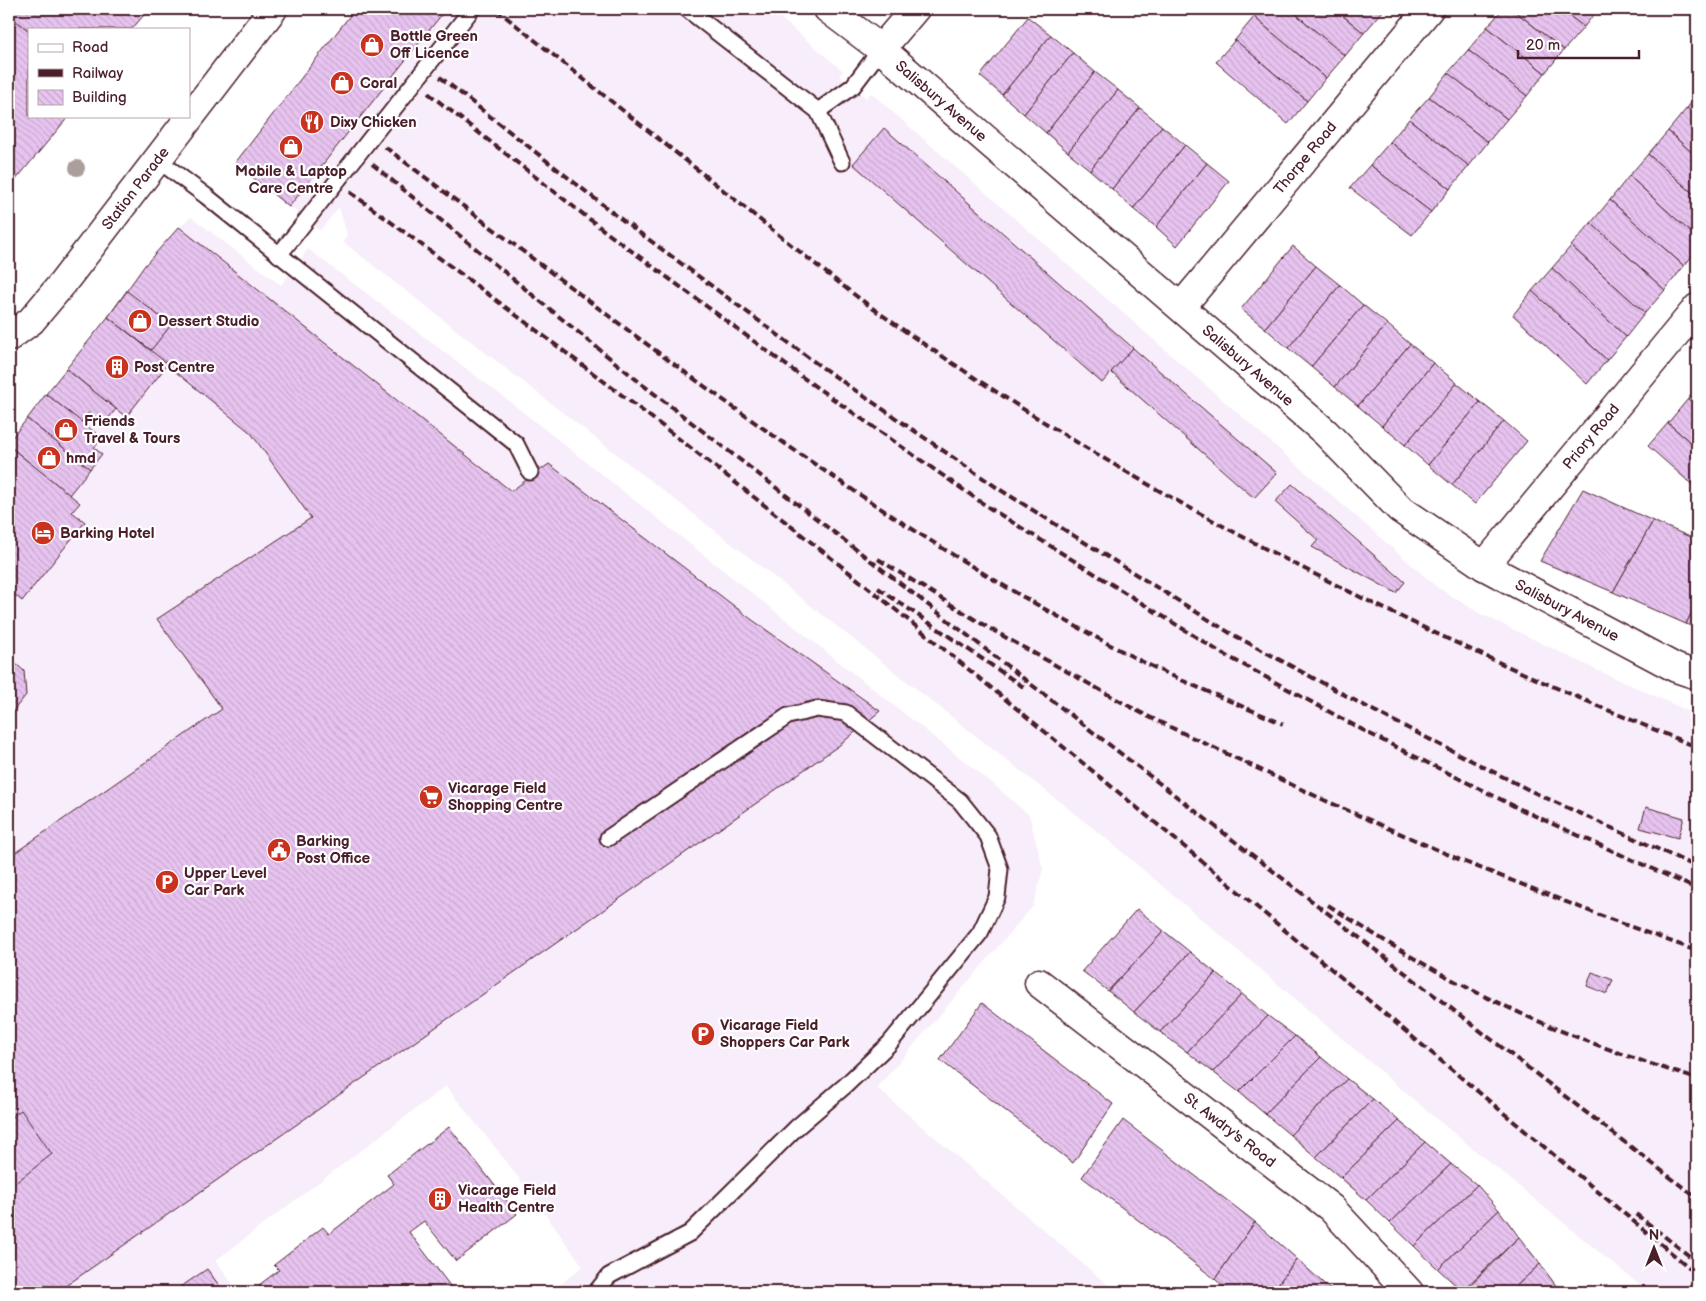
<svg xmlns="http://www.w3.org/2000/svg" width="1706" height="1301" font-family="'Balsamiq Sans',sans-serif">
	<defs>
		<pattern id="building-back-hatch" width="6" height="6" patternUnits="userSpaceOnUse" patternTransform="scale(1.25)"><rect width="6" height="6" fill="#e7c4f0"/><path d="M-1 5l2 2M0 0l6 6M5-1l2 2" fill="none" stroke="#c8a8ce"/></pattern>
	</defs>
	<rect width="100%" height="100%" fill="#fff"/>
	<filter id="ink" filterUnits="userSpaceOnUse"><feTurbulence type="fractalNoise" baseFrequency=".02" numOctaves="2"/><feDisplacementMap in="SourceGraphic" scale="10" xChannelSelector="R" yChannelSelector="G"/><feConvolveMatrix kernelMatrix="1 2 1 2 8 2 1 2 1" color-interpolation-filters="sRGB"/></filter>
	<g filter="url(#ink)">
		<g fill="#f8edfa">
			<polygon points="355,9 770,9 843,71 839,76 866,98 871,93 1437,587 1479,613 1599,671 1697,715 1697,1292 1648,1292 1439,1121 1108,840 745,554 343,242 347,235 339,207 320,231 236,163"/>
			<polygon points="191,217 281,285 308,249 509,401 992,783 1029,815 1043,869 1033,906 877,1088 1116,1292 551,1292 583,1266 506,1161 446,1086 215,1261 239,1292 9,1292 9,441 179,227"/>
		</g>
		<g fill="url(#building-back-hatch)" stroke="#4a1f2b">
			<polygon points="9,9 69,9 93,29 29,29 29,31 9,15"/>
			<polygon points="9,9 149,9 132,29 29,29 29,31 9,15"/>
			<polygon points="355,9 446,9 289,207 235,163"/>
			<polygon points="1261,9 1290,9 1345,56 1326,78 1254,17"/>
			<polygon points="1290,9 1335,9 1364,33 1345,56"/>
			<polygon points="1335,9 1381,9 1383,11 1364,33"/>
			<polygon points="1503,9 1512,9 1564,50 1545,73 1487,27"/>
			<polygon points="1512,9 1561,9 1584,27 1564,50"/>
			<polygon points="1561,9 1598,9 1584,27"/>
			<polygon points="9,15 29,31 29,116 69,116 9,188"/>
			<polygon points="1028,17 1051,35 1002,95 980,76"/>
			<polygon points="1254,17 1326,78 1307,101 1235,40"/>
			<polygon points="1487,27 1545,73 1527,96 1468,50"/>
			<polygon points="1051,35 1073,53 1024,114 1002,95"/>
			<polygon points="1235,40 1307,101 1288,124 1216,62"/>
			<polygon points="1468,50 1527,96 1507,119 1448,73"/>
			<polygon points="1073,53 1095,72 1046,133 1024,114"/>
			<polygon points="1095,72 1118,90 1068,152 1046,133"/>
			<polygon points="1448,73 1507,119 1488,142 1429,97"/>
			<polygon points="1118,90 1140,108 1090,170 1068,152"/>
			<polygon points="1697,96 1697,117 1687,108"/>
			<polygon points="1429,97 1488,142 1469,166 1409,119"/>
			<polygon points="1140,108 1162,126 1112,189 1090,170"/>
			<polygon points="1687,108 1697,117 1697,157 1668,131"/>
			<polygon points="1409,119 1469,166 1450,189 1390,142"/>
			<polygon points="1162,126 1185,145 1133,209 1112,189"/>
			<polygon points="884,128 1133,348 1102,383 853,164"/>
			<polygon points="1668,131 1697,157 1697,197 1648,154"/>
			<polygon points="1390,142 1450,189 1431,212 1370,165"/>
			<polygon points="1185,145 1207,163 1156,227 1133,209"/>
			<polygon points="1648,154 1697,197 1697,238 1629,176"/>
			<polygon points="1207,163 1229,181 1177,246 1156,227"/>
			<polygon points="1370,165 1431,212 1412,235 1350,188"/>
			<polygon points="1629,176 1697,238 1697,250 1684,266 1610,200"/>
			<polygon points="1610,200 1684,266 1665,290 1591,223"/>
			<polygon points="1591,223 1665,290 1645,313 1571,246"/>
			<polygon points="179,227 511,491 549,464 751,619 880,711 841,744 57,1292 9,1292 9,857 222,709 157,619 311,518 251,433 108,317 145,265"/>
			<polygon points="1293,246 1316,266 1265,328 1241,309"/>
			<polygon points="1571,246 1645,313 1626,337 1552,268"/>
			<polygon points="1316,266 1340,285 1288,348 1265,328"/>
			<polygon points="1552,268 1626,337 1607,360 1532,291"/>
			<polygon points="1340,285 1363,305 1311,367 1288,348"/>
			<polygon points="127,291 171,325 151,350 108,317"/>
			<polygon points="1532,291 1607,360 1587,384 1513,315"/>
			<polygon points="1363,305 1387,324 1335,387 1311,367"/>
			<polygon points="108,317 168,364 126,417 66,369"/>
			<polygon points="1387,324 1410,344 1358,406 1335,387"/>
			<polygon points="1410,344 1433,363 1382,426 1358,406"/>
			<polygon points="1133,348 1277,473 1254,498 1111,372"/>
			<polygon points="1433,363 1457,383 1405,445 1382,426"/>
			<polygon points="66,369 116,409 103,425 88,413 81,422 46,394"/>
			<polygon points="1457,383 1480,402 1428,465 1405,445"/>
			<polygon points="1697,387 1697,407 1688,399"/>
			<polygon points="46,394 102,438 94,448 102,454 90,469 27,419"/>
			<polygon points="1688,399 1697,407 1697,448 1668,423"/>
			<polygon points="1480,402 1504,421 1452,485 1428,465"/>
			<polygon points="27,419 90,469 69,495 9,446 9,441"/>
			<polygon points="1504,421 1527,441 1475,504 1452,485"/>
			<polygon points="1668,423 1697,448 1697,489 1648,446"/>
			<polygon points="9,446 80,503 72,512 85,522 22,601 9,590"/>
			<polygon points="1292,484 1405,582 1396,593 1312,547 1318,540 1275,502"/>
			<polygon points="1583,489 1653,521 1613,592 1540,561"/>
			<polygon points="1653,521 1697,540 1697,602 1686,624 1613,592"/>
			<polygon points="1697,602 1697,628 1686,624"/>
			<polygon points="9,658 24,671 26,695 9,716"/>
			<polygon points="1646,807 1684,818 1678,838 1640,828"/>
			<polygon points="1137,909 1164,931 1108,991 1082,971"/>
			<polygon points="1164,931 1190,952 1134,1012 1108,991"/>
			<polygon points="1190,952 1216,973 1160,1032 1134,1012"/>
			<polygon points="1592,972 1613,980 1607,994 1587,986"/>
			<polygon points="1216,973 1242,994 1187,1052 1160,1032"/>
			<polygon points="1242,994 1268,1016 1213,1072 1187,1052"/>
			<polygon points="982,1003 1113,1104 1073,1163 940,1060"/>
			<polygon points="1268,1016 1295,1036 1239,1092 1213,1072"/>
			<polygon points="1295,1036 1321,1057 1265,1114 1239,1092"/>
			<polygon points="1321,1057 1347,1079 1290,1135 1265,1114"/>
			<polygon points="1347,1079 1373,1099 1316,1157 1290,1135"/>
			<polygon points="1373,1099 1399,1121 1341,1178 1316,1157"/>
			<polygon points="21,1110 52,1154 9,1188 9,1119"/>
			<polygon points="1123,1120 1255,1222 1215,1279 1082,1177"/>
			<polygon points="1399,1121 1425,1142 1366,1200 1341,1178"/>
			<polygon points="449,1127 517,1214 456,1261 424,1221 409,1232 454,1291 453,1292 264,1292 259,1285 279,1270 274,1265 323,1227 329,1234 394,1184 387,1175"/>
			<polygon points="1425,1142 1451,1164 1390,1223 1366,1200"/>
			<polygon points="1451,1164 1477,1185 1414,1246 1390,1223"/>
			<polygon points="1477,1185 1499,1210 1438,1269 1414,1246"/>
			<polygon points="1499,1210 1519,1237 1462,1291 1438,1269"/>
			<polygon points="1255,1222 1297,1259 1272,1292 1229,1292 1215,1279"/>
			<polygon points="1519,1237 1540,1264 1510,1292 1463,1292"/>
			<polygon points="1297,1259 1333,1292 1272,1292"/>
			<polygon points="1540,1264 1560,1291 1558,1292 1510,1292"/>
			<polygon points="207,1269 224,1292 173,1292"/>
		</g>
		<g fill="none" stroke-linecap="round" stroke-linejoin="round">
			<g stroke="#4a1f2b" stroke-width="19">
				<g id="lane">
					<polyline points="687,9 818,111 842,162"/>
					<polyline points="818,111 853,86 881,49"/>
					<polyline points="158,160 206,196 516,444 530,472"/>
					<polyline points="279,255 472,9"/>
					<polyline points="596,1292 609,1276 690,1233 796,1128 846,1085 889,1044 980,933 997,897 1000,869 988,836 960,801 846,713 817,709 788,716 608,838"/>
				</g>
			</g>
			<g stroke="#4a1f2b" stroke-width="31">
				<g id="street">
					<path id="s1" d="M828 9 881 49 1325 432 1400 509 1484 566 1676 668 1697 675"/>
					<polyline points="881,49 915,9"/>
					<path id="s2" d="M1181 307 1429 9"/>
					<path id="s3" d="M9 337 31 321 62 284 273 9"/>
					<path id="s4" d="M1484 566 1697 308"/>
					<path id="s5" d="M1039 983 1331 1208 1409 1292"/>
				</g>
			</g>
			<use href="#lane" stroke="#fff" stroke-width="15"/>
			<use href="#street" stroke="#fff" stroke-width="28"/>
			<g stroke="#4a1f2b" stroke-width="4" stroke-dasharray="8 4" stroke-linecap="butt">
				<path d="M496 9C568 67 641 125 713 182 758 218 802 254 847 289 886 319 928 347 969 374 1199 526 1443 644 1697 747"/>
				<polyline points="440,77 617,216 820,366 999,489 1230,633 1380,714 1531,791 1697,867"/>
				<polyline points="428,93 606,232 809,382 988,507 1220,652 1370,734 1522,810 1697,889"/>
				<path d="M385 147C590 301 792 461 1013 591 1055 615 1098 639 1141 661 1187 684 1236 703 1283 724"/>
				<polyline points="372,164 643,385 1697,1198"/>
				<path d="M350 192C557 344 763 500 962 664 1209 865 1452 1071 1697 1274"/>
				<polyline points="878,559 987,627 1145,715 1324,800 1465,862 1607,918 1697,951"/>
				<polyline points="878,588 1025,688"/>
				<path d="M1328 905C1384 941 1442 977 1503 1005 1565 1035 1631 1058 1697 1079"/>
				<polyline points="1636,1214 1697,1262"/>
			</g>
		</g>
		<circle fill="#ab9f9b" cx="77" cy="168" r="8"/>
	</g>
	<defs>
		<g id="shop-disc" transform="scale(1.25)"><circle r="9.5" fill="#c8321e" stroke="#fff"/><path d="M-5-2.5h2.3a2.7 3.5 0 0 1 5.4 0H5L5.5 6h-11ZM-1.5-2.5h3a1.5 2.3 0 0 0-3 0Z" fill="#fff"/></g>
		<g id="restaurant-disc" transform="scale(1.25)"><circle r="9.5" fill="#c8321e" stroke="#fff"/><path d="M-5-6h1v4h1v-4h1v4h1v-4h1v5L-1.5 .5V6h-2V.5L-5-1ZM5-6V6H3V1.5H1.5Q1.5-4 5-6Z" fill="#fff"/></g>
		<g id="building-disc" transform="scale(1.25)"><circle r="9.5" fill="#c8321e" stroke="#fff"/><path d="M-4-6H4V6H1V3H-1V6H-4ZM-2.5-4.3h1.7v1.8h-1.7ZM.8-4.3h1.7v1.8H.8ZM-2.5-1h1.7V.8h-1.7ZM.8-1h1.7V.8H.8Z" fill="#fff"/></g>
		<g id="hotel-disc" transform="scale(1.25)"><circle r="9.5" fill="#c8321e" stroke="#fff"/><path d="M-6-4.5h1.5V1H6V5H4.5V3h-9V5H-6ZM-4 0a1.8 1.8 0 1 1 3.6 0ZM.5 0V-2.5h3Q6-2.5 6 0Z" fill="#fff"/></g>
		<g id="supermarket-disc" transform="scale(1.25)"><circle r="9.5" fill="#c8321e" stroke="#fff"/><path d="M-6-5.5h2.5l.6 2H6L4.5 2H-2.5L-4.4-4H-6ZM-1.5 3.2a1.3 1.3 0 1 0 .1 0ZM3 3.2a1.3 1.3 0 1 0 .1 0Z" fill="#fff"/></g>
		<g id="civic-disc" transform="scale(1.25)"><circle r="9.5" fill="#c8321e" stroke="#fff"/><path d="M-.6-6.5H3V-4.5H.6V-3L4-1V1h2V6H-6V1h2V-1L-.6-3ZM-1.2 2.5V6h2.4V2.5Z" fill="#fff"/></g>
		<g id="parking-disc" transform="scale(1.25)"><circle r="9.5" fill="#c8321e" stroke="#fff"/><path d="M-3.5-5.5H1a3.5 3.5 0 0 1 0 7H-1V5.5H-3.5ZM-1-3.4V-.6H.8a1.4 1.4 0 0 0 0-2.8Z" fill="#fff"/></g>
	</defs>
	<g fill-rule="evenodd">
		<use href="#shop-disc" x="372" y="45"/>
		<use href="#shop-disc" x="342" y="83"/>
		<use href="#restaurant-disc" x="312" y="122"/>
		<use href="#shop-disc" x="291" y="147"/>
		<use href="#shop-disc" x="140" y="321"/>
		<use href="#building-disc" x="117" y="367"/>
		<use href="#shop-disc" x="66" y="430"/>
		<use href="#shop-disc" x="49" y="458"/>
		<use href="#hotel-disc" x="43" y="533"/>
		<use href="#supermarket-disc" x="431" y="797"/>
		<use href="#civic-disc" x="279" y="850"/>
		<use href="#parking-disc" x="167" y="882"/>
		<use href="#parking-disc" x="703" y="1034"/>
		<use href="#building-disc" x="440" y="1199"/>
	</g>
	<g text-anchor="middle" stroke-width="4.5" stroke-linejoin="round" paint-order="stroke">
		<g font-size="15" font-weight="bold" fill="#4a1f2b" stroke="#fff" text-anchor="start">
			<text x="390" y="41">Bottle Green<tspan x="390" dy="17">Off Licence</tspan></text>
			<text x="360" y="88">Coral</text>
			<text x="330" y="127">Dixy Chicken</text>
			<text x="291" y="176" text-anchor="middle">Mobile &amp; Laptop<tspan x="291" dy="17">Care Centre</tspan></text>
			<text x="158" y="326">Dessert Studio</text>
			<text x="134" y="372">Post Centre</text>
			<text x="84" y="426">Friends<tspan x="84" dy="17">Travel &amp; Tours</tspan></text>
			<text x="66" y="463">hmd</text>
			<text x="60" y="538">Barking Hotel</text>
			<text x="448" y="793">Vicarage Field<tspan x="448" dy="17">Shopping Centre</tspan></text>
			<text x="296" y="846">Barking<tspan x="296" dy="17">Post Office</tspan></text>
			<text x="184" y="878">Upper Level<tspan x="184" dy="17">Car Park</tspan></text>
			<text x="720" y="1030">Vicarage Field<tspan x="720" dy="17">Shoppers Car Park</tspan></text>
			<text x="458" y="1195">Vicarage Field<tspan x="458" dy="17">Health Centre</tspan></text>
		</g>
		<g font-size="15" fill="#4a1f2b" stroke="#fff">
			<text dy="5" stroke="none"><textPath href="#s1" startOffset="146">Salisbury Avenue</textPath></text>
			<text dy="5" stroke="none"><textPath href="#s2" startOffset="194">Thorpe Road</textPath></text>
			<text dy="5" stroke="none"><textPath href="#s3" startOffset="196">Station Parade</textPath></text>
			<text dy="5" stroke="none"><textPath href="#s1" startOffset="551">Salisbury Avenue</textPath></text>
			<text dy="5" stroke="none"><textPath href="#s4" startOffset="168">Priory Road</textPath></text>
			<text dy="5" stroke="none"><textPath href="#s1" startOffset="956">Salisbury Avenue</textPath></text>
			<text dy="5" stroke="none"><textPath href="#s5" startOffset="241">St. Awdry's Road</textPath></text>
		</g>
	</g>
	<rect width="1706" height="1301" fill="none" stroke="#fff" stroke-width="30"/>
	<rect x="15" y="15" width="1676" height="1271" fill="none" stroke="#4a1f2b" stroke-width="2" filter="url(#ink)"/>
	<rect x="28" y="28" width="162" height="90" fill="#ffffff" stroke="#b7a5aa"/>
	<rect x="38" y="44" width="25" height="8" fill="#ffffff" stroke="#b7a5aa"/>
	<text x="72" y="52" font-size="15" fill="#4a1f2b">Road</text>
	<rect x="38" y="69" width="25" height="8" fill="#4a1f2b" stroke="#b7a5aa"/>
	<text x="72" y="78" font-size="15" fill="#4a1f2b">Railway</text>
	<rect x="38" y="90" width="25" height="15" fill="url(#building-back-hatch)" stroke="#b7a5aa"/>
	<text x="72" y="102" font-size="15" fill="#4a1f2b">Building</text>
	<g transform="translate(1654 1248)" stroke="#ffffff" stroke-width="4" paint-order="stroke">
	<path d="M0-4L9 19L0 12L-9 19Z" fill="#4a1f2b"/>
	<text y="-8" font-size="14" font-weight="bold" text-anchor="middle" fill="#4a1f2b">N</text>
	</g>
	<path d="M1518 50v8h121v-8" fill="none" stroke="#4a1f2b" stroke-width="2.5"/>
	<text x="1526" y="50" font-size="15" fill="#4a1f2b" stroke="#ffffff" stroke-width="4" paint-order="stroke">20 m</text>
</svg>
